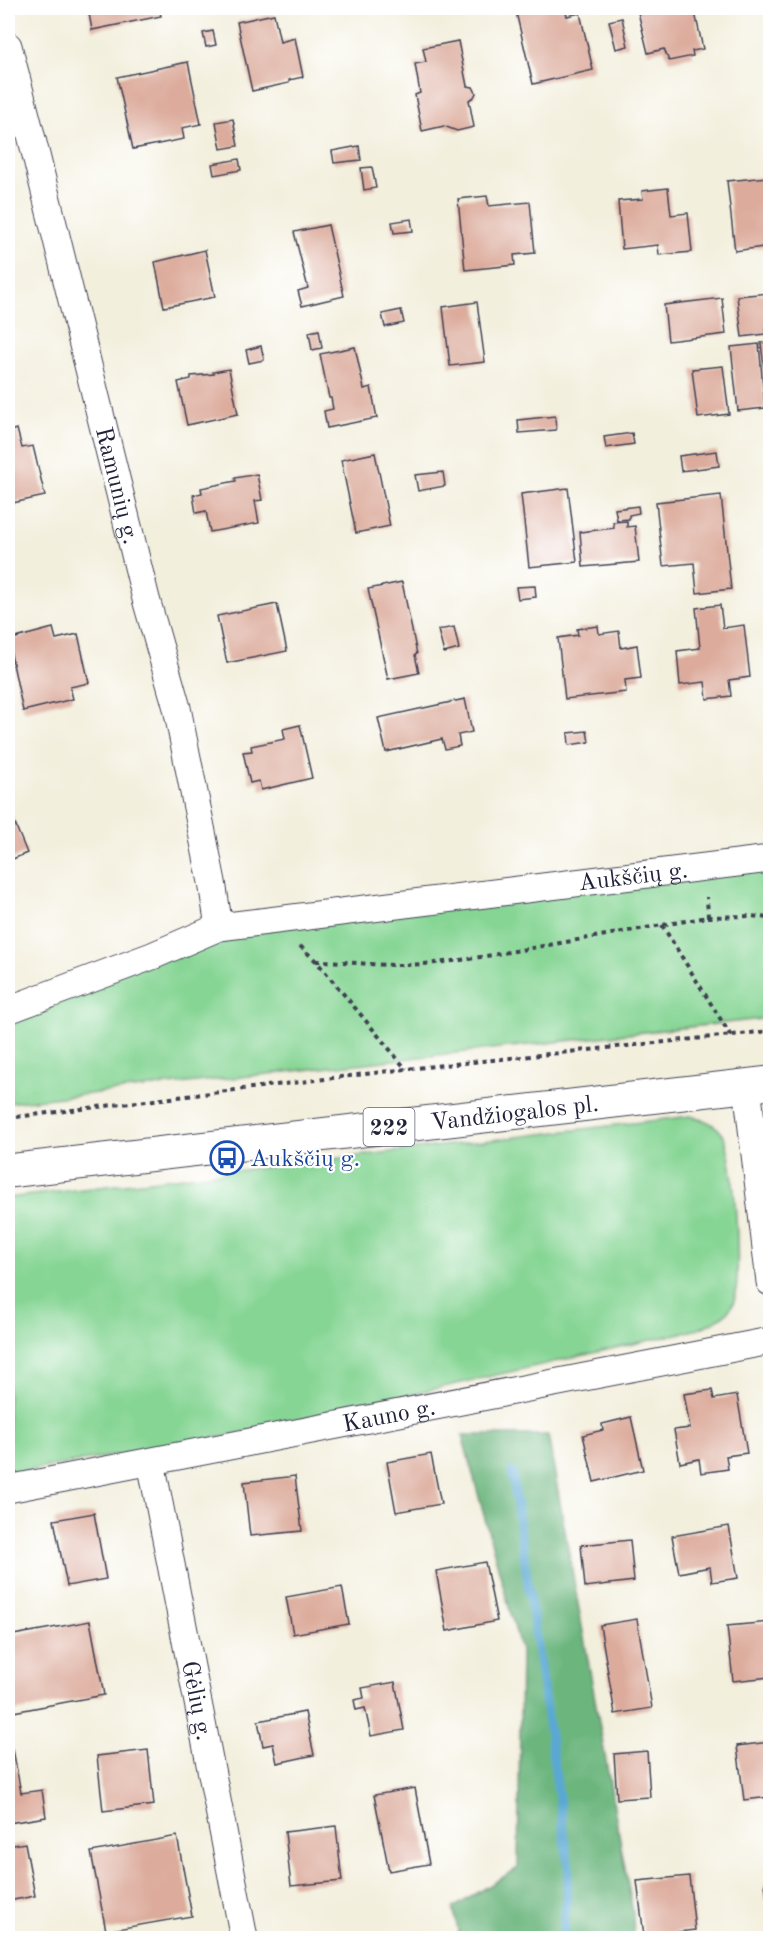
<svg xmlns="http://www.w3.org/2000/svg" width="778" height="1946" font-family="'Old Standard TT',serif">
	<rect width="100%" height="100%" fill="#fff"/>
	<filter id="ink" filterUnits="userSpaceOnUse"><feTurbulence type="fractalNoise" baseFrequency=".0167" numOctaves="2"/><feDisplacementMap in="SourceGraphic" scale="12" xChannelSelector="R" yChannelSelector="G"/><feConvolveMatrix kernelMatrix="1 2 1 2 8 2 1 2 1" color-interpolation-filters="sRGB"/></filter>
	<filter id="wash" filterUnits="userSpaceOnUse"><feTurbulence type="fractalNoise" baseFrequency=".008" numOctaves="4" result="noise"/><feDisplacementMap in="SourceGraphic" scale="24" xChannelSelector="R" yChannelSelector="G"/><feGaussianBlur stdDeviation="1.35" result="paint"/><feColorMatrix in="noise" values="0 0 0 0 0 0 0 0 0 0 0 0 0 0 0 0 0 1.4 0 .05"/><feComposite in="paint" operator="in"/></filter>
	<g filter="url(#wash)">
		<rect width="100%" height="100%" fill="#f3efdd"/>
		<g fill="#86d594" stroke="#547c68" stroke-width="1.5">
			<polygon points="770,859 770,1018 8,1103 8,1010 219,927"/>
			<path d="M691 1116C703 1120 716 1123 723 1135 735 1155 742 1277 734 1301 729 1316 713 1322 699 1329L237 1434 8 1474V1198Z"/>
		</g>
		<polygon fill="#6cb67e" stroke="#476c5c" stroke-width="1.5" points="462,1435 548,1435 633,1913 634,1938 460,1938 453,1908 518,1868 521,1651"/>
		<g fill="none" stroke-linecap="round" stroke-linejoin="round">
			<polyline stroke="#5aa8d3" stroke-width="9" points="512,1472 569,1868 563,1938"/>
		</g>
		<g id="blocks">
			<g fill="#dcab9b">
				<polygon points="88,8 159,8 161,16 92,30"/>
				<polygon points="515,8 565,8 567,16 580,13 593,70 533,84"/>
				<polygon points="637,8 694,8 703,49 692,51 693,56 669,61 664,49 648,53"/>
				<polygon points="274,14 280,42 295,38 303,77 289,80 289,83 252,91 237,22"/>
				<polygon points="622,18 628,46 616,49 609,21"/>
				<polygon points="213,31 216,45 206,47 203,33"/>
				<polygon points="458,41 467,86 473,87 476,93 474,97 469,100 474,127 457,131 444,126 422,131 415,95 420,93 415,64 426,62 423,48"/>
				<polygon points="188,62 201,124 182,128 184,139 133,149 117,77"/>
				<polygon points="233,119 238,146 221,149 216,122"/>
				<polygon points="359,146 361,160 334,163 332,151"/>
				<polygon points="239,159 241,170 214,175 212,164"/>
				<polygon points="372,167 376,188 364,190 361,168"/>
				<polygon points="767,177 767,181 770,180 770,246 735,251 727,181"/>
				<polygon points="668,188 671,215 688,213 692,252 659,255 658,245 622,249 618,201 643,199 642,191"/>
				<polygon points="487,196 489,206 530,202 535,253 514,255 515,265 465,270 458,199"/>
				<polygon points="411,219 413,231 394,233 392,222"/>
				<polygon points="328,225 344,296 302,306 298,291 308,288 294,232"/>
				<polygon points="205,250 215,297 164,307 155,262"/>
				<polygon points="770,293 770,328 765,329 765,334 742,337 737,296"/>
				<polygon points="722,298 726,334 668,341 664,305"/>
				<polygon points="477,302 485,362 450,366 443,307"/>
				<polygon points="401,310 404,323 385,327 382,314"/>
				<polygon points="319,330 322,348 312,350 309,332"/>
				<polygon points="770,342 770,400 768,400 761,343"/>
				<polygon points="759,344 765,408 738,411 731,347"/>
				<polygon points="261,346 264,360 249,363 246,350"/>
				<polygon points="355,347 364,389 371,387 377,418 327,428 324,411 333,409 331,398 329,398 320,354"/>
				<polygon points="723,366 729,414 698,418 692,369"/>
				<polygon points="229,369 238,414 187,425 178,382 191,379 191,376 214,374 213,372"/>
				<polygon points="555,416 556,430 519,433 518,420"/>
				<polygon points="17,429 22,448 33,446 45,496 8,504 8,431"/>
				<polygon points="632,433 634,444 606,448 604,437"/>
				<polygon points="717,451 719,466 681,471 679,456"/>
				<polygon points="375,453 390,526 356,533 341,460"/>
				<polygon points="443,472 445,486 418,491 415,475"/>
				<polygon points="257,474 262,500 255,501 259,523 210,532 206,511 196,513 193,495 202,493 201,488 236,481 235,478"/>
				<polygon points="568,488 577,562 529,567 521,494"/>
				<polygon points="721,495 731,589 697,593 694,563 663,566 656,502"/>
				<polygon points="638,506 639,513 629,515 629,519 617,520 615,509"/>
				<polygon points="627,521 627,527 635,526 639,562 583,567 580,532 614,528 613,522"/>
				<polygon points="402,582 417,654 415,655 419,673 388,679 368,589"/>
				<polygon points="535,586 536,597 518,599 516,587"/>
				<polygon points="277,604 287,651 227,663 217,616"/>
				<polygon points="720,605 723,628 744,625 750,677 729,680 731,696 707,699 705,682 680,685 677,651 700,648 696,608"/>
				<polygon points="598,626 599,634 619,631 621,648 637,645 641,678 625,680 626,692 565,699 558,638 578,635 577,629"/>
				<polygon points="454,627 459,649 444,653 438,630"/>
				<polygon points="53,628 56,639 78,634 89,683 70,687 73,699 23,711 8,640"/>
				<polygon points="465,699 472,732 458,735 460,746 445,749 442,739 386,752 378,718"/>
				<polygon points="300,725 312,778 261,790 259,781 250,783 243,752 252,751 251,746 285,739 283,729"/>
				<polygon points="587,731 589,742 569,745 568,733"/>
				<polygon points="8,807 27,853 8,861 12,871 8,873"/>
				<polygon points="712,1390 714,1399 737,1395 747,1453 726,1456 728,1469 701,1473 699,1459 680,1463 674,1430 690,1428 684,1394"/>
				<polygon points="631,1417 643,1470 594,1482 583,1435 603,1430 602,1424"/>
				<polygon points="431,1454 441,1504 396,1512 387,1462"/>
				<polygon points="295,1476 302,1531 250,1536 244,1482"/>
				<polygon points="94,1513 106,1579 67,1586 54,1520"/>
				<polygon points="729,1526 738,1578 712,1582 710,1567 679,1573 672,1536"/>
				<polygon points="630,1540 634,1581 585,1587 581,1545"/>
				<polygon points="485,1562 497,1621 447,1631 436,1571"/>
				<polygon points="342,1587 349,1624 293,1634 286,1597"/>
				<polygon points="637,1619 652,1708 615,1714 600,1625"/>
				<polygon points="90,1621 104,1695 8,1713 8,1636"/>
				<polygon points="770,1622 770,1677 733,1681 727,1626"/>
				<polygon points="395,1682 404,1730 371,1736 365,1708 356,1710 354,1700 364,1698 362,1688"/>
				<polygon points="305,1712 314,1755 277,1763 273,1744 263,1746 258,1721"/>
				<polygon points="770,1742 770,1797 744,1800 737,1746"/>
				<polygon points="13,1749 21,1793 42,1790 46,1817 8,1823 8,1750"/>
				<polygon points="148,1750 154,1805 103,1811 97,1756"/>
				<polygon points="647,1751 650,1797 617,1799 614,1754"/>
				<polygon points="415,1788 429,1864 389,1871 374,1795"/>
				<polygon points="336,1826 342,1881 291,1886 285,1832"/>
				<polygon points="177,1836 192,1916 106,1931 91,1852"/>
				<polygon points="25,1843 35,1896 8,1901 8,1846"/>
				<polygon points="689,1876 695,1930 644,1936 637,1881"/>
				<polygon points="770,1882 770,1919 769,1919 765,1883"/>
			</g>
		</g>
	</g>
	<g filter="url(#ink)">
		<use href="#blocks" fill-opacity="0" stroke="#414153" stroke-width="1.5"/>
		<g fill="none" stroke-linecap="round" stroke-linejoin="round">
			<g stroke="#414153" stroke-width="29">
				<g id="street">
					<path id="s1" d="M8 46 30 131 146 599 177 708 212 882 219 927"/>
					<path id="s2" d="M8 1010 152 956 219 927 770 859"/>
					<polyline points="747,1086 770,1282"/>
					<path id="s3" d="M151 1462 244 1938"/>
					<path id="s4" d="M8 1489 770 1341"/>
				</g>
			</g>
			<g stroke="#414153" stroke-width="35">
				<g id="primary">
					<path id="s5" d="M8 1171 770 1083"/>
				</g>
			</g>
			<g stroke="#414153" stroke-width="4" stroke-dasharray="4.5 4.5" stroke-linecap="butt">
				<polyline points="708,917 750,916 770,918"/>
				<polyline points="662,925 731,1036"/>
				<polyline points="300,946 316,961 406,1069"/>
				<path d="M316 961C344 961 370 965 397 965 421 965 445 962 469 959L708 917 707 897"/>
				<polyline points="8,1118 406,1069 770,1031"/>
			</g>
			<use href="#street" stroke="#fff" stroke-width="27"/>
			<use href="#primary" stroke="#fff" stroke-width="33"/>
		</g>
	</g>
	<defs>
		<g id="bus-ring" transform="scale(1.725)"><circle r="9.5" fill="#fff" stroke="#1a4fb4" stroke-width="1.5"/><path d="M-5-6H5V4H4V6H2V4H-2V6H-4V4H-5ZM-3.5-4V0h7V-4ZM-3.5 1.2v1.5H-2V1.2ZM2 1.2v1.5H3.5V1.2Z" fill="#1a4fb4"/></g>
	</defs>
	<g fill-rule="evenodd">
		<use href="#bus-ring" x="227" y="1158"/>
	</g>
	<g text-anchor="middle" stroke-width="4.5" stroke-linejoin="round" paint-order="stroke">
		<rect fill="#fff" stroke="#646476" stroke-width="1.5" x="363.5" y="1108" width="51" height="38" rx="4.5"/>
		<g font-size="22" font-weight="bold" fill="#22223b">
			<text x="389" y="1135">222</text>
		</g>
		<g font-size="24" fill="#22223b" stroke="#fff">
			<text dy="8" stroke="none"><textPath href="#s1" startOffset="453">Ramunių g.</textPath></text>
			<text dy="8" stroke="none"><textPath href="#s2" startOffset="644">Aukščių g.</textPath></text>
			<text dy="8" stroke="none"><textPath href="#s5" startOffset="510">Vandžiogalos pl.</textPath></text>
			<text dy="8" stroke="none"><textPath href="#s4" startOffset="388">Kauno g.</textPath></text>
			<text dy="8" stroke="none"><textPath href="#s3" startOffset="243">Gėlių g.</textPath></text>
		</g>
		<g font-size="24" fill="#164399" stroke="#fff" text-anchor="start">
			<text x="250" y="1166">Aukščių g.</text>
		</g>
	</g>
	<rect width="778" height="1946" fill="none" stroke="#fff" stroke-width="30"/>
</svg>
